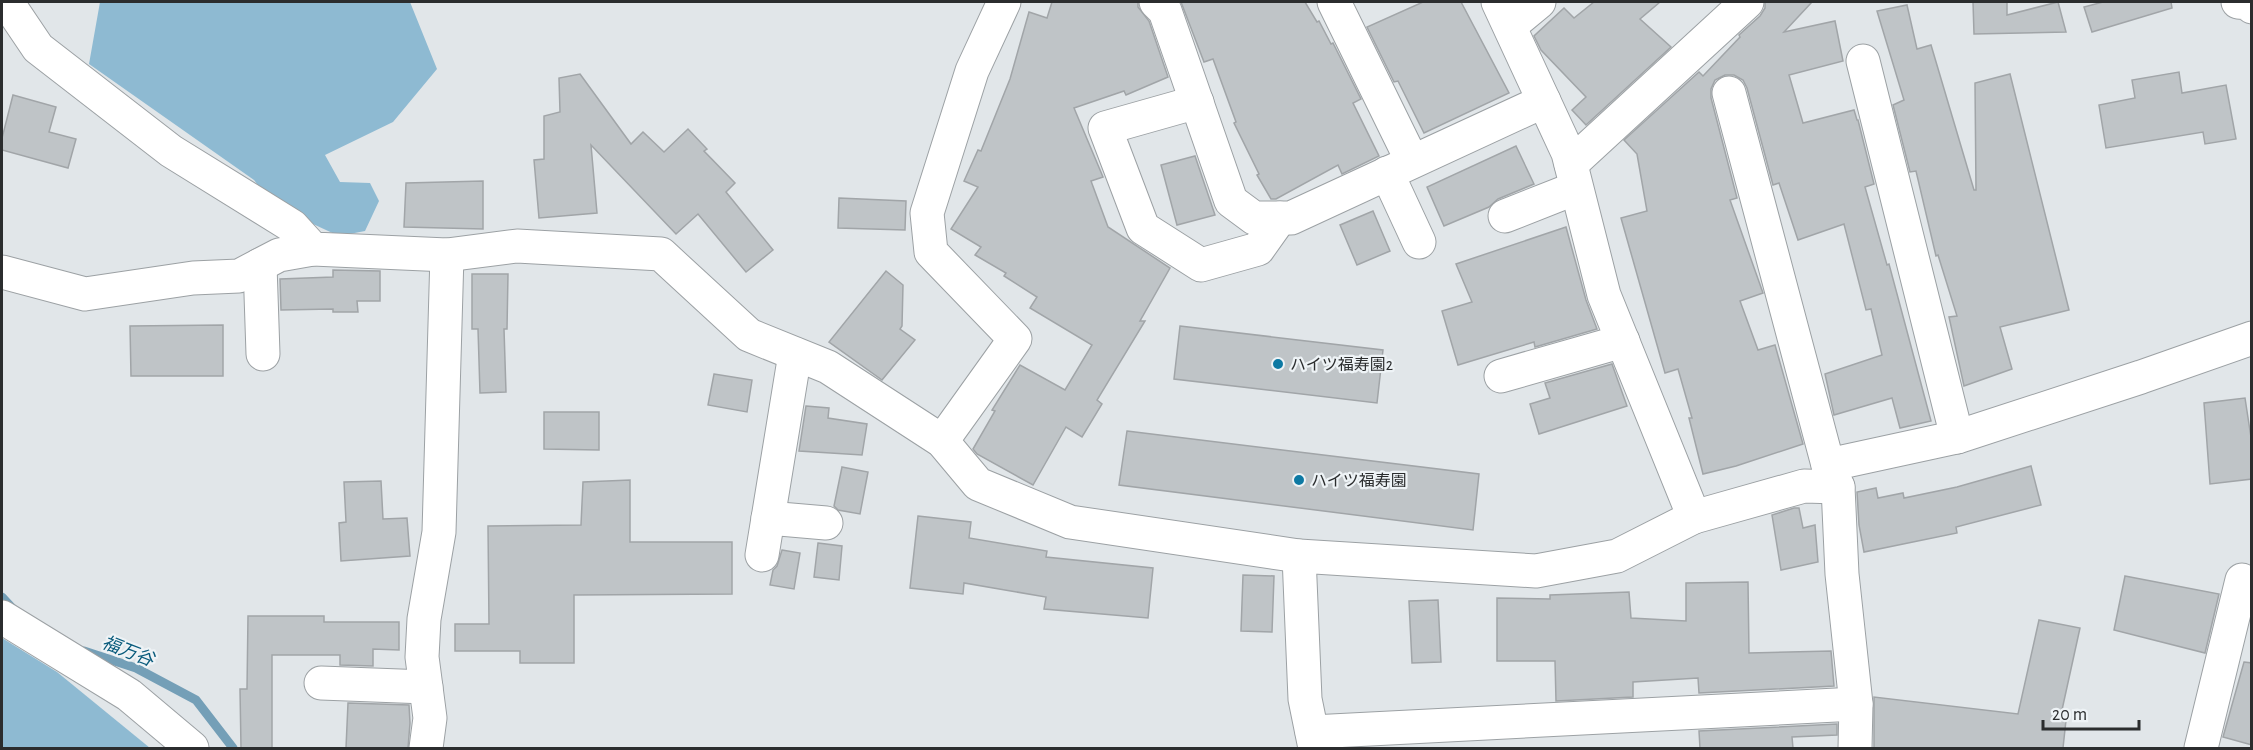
<svg xmlns="http://www.w3.org/2000/svg" width="2253" height="750" font-family="'Alegreya Sans','Noto Sans JP',sans-serif">
	<rect width="100%" height="100%" fill="#e1e6e9"/>
	<g fill="#8ebad2">
		<polygon points="100,2 410,2 437,69 393,122 325,155 340,182 370,183 379,201 365,231 339,236 274,206 254,180 89,64"/>
		<polygon points="2,638 57,672 150,748 2,748"/>
	</g>
	<g fill="none" stroke-linecap="round" stroke-linejoin="round">
		<g stroke="#749fb7" stroke-width="9">
			<polyline points="2,597 14,610"/>
			<polyline points="84,651 136,668 196,700 233,748"/>
		</g>
	</g>
	<g fill="#bfc4c7" stroke="#a1a5a8" stroke-width="1.5">
		<polygon points="1052,2 1138,2 1138,7 1149,21 1168,77 1126,95 1124,91 1074,108 1103,177 1091,181 1108,227 1170,268 1140,321 1145,321 1097,400 1102,404 1082,437 1066,427 1033,485 977,454 973,449 995,411 992,410 1020,365 1065,390 1092,345 1030,308 1037,297 1004,276 1006,273 975,255 981,247 951,229 978,187 964,181 978,150 981,151 1010,79 1029,12 1047,18"/>
		<polygon points="1181,2 1305,2 1317,22 1319,21 1331,44 1333,43 1361,99 1353,103 1379,156 1342,174 1338,165 1276,199 1271,199 1257,175 1259,174 1234,123 1236,122 1213,59 1204,62"/>
		<polygon points="1423,2 1461,2 1509,93 1424,133 1398,81 1394,82 1367,27"/>
		<polygon points="1594,2 1660,2 1640,19 1671,47 1586,125 1572,110 1586,97 1541,50 1534,36 1564,8 1574,18"/>
		<polygon points="1765,2 1812,2 1784,32 1835,21 1843,61 1789,75 1803,123 1854,110 1857,120 1858,120 1874,184 1865,187 1887,265 1889,264 1931,421 1900,428 1892,398 1834,415 1825,374 1882,355 1871,309 1866,310 1844,224 1798,240 1779,183 1773,185 1747,88 1743,80 1734,75 1725,75 1715,80 1711,89 1711,98 1737,198 1730,200 1763,293 1740,301 1758,350 1775,345 1803,444 1736,466 1703,474 1689,418 1692,418 1678,369 1665,373 1621,218 1647,211 1637,154 1624,140 1699,72 1703,76 1740,37 1739,35 1760,16 1765,8"/>
		<polygon points="1973,2 2007,2 2007,15 2058,2 2066,32 1974,34"/>
		<polygon points="2103,2 2171,2 2172,8 2092,32 2084,7"/>
		<polygon points="1907,5 1917,49 1931,45 1974,190 1976,190 1975,83 2010,74 2069,310 2000,327 2012,369 1964,386 1949,317 1957,316 1938,255 1936,256 1916,171 1910,172 1893,105 1904,100 1877,11"/>
		<polygon points="2179,72 2182,93 2226,85 2236,139 2205,144 2203,132 2106,148 2099,105 2135,98 2132,80"/>
		<polygon points="580,74 631,144 643,132 664,152 688,129 707,149 704,151 735,183 726,192 773,250 746,272 698,214 676,234 591,145 597,213 539,218 534,160 544,159 544,116 560,112 559,78"/>
		<polygon points="13,95 56,107 49,132 76,139 68,168 2,150 2,138"/>
		<polygon points="1516,146 1534,184 1498,199 1489,207 1444,226 1427,187"/>
		<polygon points="1195,156 1215,215 1177,225 1161,165"/>
		<polygon points="483,181 483,229 404,227 406,183"/>
		<polygon points="839,198 906,201 905,230 838,228"/>
		<polygon points="1373,211 1390,251 1357,265 1340,225"/>
		<polygon points="1566,227 1586,300 1597,329 1535,347 1534,342 1458,365 1442,311 1472,302 1456,264"/>
		<polygon points="333,270 380,271 380,301 357,301 358,312 333,312 333,309 281,310 280,279 333,277"/>
		<polygon points="886,271 903,285 902,326 900,329 915,340 882,380 829,342"/>
		<polygon points="472,274 508,274 507,329 504,329 506,392 480,393 478,329 472,329"/>
		<polygon points="223,325 223,376 131,376 130,326"/>
		<polygon points="1180,326 1383,350 1377,403 1174,379"/>
		<polygon points="1612,364 1627,406 1539,434 1530,404 1550,398 1545,383"/>
		<polygon points="714,374 752,380 747,412 708,405"/>
		<polygon points="2245,398 2252,444 2252,479 2210,484 2204,403"/>
		<polygon points="806,406 829,408 828,418 867,424 862,455 799,451"/>
		<polygon points="544,412 599,412 599,450 544,449"/>
		<polygon points="1127,431 1479,474 1473,530 1119,485"/>
		<polygon points="2031,466 2041,505 1956,527 1957,533 1864,552 1859,525 1857,492 1876,488 1878,498 1903,493 1904,498 1957,487"/>
		<polygon points="842,467 868,472 860,514 838,510 834,506"/>
		<polygon points="630,480 630,542 732,542 732,594 574,595 574,663 520,663 520,651 455,651 455,624 489,624 488,526 581,525 583,482"/>
		<polygon points="381,481 383,519 407,518 410,556 341,561 339,523 346,522 344,482"/>
		<polygon points="1794,508 1799,508 1803,528 1815,525 1818,562 1781,570 1772,515"/>
		<polygon points="918,516 971,522 969,538 1047,551 1046,557 1153,568 1148,618 1044,609 1046,597 964,583 963,594 910,588"/>
		<polygon points="818,543 842,546 839,580 814,577"/>
		<polygon points="782,550 800,553 794,589 770,585 773,570 777,566"/>
		<polygon points="1243,575 1274,576 1272,632 1241,631"/>
		<polygon points="2125,576 2219,594 2205,653 2114,630"/>
		<polygon points="1748,582 1749,653 1831,651 1834,686 1699,693 1698,678 1633,682 1633,697 1556,701 1555,661 1497,661 1497,598 1550,599 1550,595 1629,592 1631,618 1686,621 1686,583"/>
		<polygon points="1438,600 1441,662 1412,663 1409,601"/>
		<polygon points="248,616 324,616 324,622 399,622 399,650 373,649 373,666 340,665 340,655 272,655 272,748 241,748 240,689 247,689"/>
		<polygon points="2039,620 2080,628 2060,719 2066,720 2063,748 1874,748 1874,697 2018,714"/>
		<polygon points="2244,662 2252,663 2252,745 2223,737"/>
		<polygon points="348,703 409,705 410,723 408,748 346,748"/>
		<polygon points="1837,724 1837,735 1792,737 1793,748 1700,748 1699,731"/>
	</g>
	<g fill="none" stroke-linecap="round" stroke-linejoin="round">
		<g stroke="#9ca1a4" stroke-width="35">
			<g id="minor">
				<polyline points="7,2 38,48 171,151 292,226 313,249 447,255 517,246 661,254 749,335 828,367 942,441 978,484 1070,522 1299,556"/>
				<polyline points="1156,2 1165,11 1231,201 1254,218 1291,218 1544,101"/>
				<polyline points="1334,2 1412,161"/>
				<polyline points="1498,2 1568,153 1604,295 1694,517 1804,486 1838,487 1828,465 1957,437 2141,377 2252,338"/>
				<polyline points="2238,2 2249,3 2252,7"/>
				<polyline points="1510,26 1539,2"/>
				<polyline points="1863,61 1957,437"/>
				<polyline points="1729,93 1828,465"/>
				<polyline points="1197,102 1105,128 1143,228 1201,265 1258,249 1280,218"/>
				<polyline points="1571,164 1747,2"/>
				<polyline points="1387,173 1419,242"/>
				<polyline points="1505,216 1576,188"/>
				<polyline points="260,265 263,354"/>
				<polyline points="2,272 85,294 193,278 239,276 279,255 313,249"/>
				<polyline points="1501,376 1623,341"/>
				<polyline points="942,441 1015,339 931,252 927,213 972,71 1004,2"/>
				<polyline points="1838,487 1842,574 1856,704 1855,748"/>
				<polyline points="768,518 826,523"/>
				<polyline points="762,555 795,354"/>
				<polyline points="2,617 129,695 192,748"/>
				<polyline points="321,683 426,687"/>
				<polyline points="1312,732 1856,704"/>
				<polyline points="426,748 430,718 422,657 424,619 439,532 447,255"/>
				<polyline points="1315,748 1305,699 1299,556 1536,571 1617,556 1694,517"/>
				<polyline points="2201,748 2242,580"/>
			</g>
		</g>
		<use href="#minor" stroke="#fff" stroke-width="33"/>
	</g>
	<g fill="#0d79a3" stroke="#eef3f6" stroke-width="2">
		<circle cx="1278" cy="364" r="6"/>
		<circle cx="1299" cy="480" r="6"/>
	</g>
	<g text-anchor="middle" stroke-width="4.5" stroke-linejoin="round" paint-order="stroke">
		<g font-size="16" fill="#2b2d2e" stroke="#eef3f6" text-anchor="start">
			<text x="1290" y="370">ハイツ福寿園2</text>
			<text x="1311" y="486">ハイツ福寿園</text>
		</g>
		<g font-size="18" font-style="italic" fill="#095b7c" stroke="#eef3f6">
			<text transform="translate(128 651) rotate(21)" y="6">福万谷</text>
		</g>
	</g>
	<rect width="2253" height="750" fill="none" stroke="#2b2d2e" stroke-width="6"/>
	<path d="M2043 720v9h96v-9" fill="none" stroke="#2b2d2e" stroke-width="3"/>
	<text x="2052" y="720" font-size="18" fill="#2b2d2e" stroke="#eef3f6" stroke-width="4.5" paint-order="stroke">20 m</text>
</svg>
